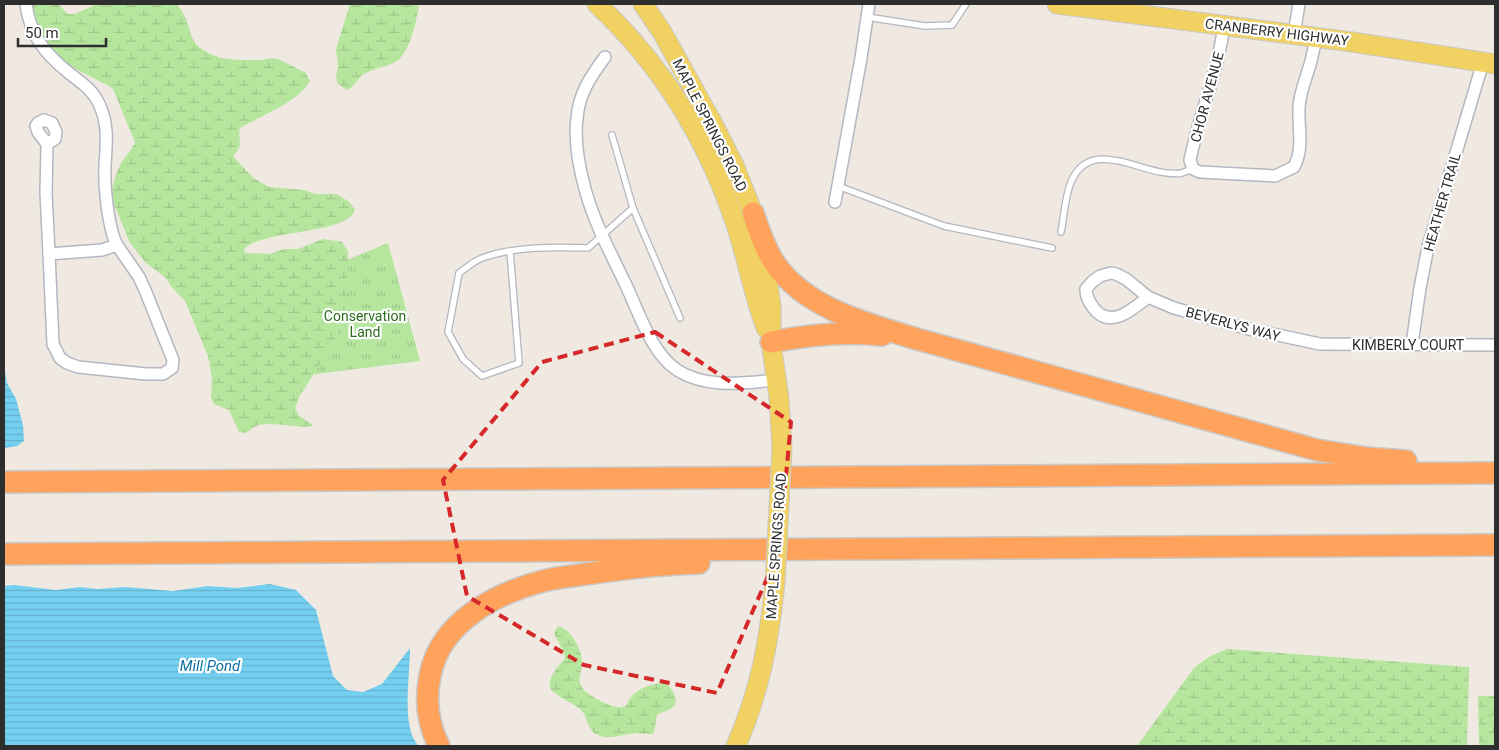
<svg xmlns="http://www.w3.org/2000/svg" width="1499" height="750" font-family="Roboto,sans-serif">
	<defs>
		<pattern id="grass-tufts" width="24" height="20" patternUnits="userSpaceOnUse" patternTransform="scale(1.25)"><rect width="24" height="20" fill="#b6e59e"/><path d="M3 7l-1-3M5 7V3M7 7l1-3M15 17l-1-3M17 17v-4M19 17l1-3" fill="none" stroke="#9dc588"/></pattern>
		<pattern id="wetland-marsh" width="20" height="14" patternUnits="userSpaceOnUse" patternTransform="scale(1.25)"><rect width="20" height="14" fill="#b6e59e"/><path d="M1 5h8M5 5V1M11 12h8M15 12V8" fill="none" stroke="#9dc588"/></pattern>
		<pattern id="water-rules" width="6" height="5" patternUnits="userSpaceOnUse" patternTransform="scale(1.25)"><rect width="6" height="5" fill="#75cff0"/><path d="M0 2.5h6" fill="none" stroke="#66b2ce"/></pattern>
	</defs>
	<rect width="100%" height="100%" fill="#efe9e1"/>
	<polygon fill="url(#grass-tufts)" points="388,243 420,361 260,381 320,271"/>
	<g fill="url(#wetland-marsh)">
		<path d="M27 4H58L68 14H75L97 4H176C191 18 187 37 199 47 217 62 240 60 262 60 266 59 272 58 277 59 285 61 296 69 305 72L310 81C297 103 262 115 240 128 237 141 245 144 233 156L253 178 269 187 304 190 315 194H336L348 201 355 209C350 235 263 229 244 249L245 253 270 254 284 249H298L323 239 342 242 348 251 347 299 344 322 331 347 299 397 295 408 299 416 312 424V426C295 429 271 420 256 426 253 427 249 431 246 433L239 432 229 410 214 404 211 398 212 378 208 356 185 301 171 286 166 278 146 263 130 243 114 204 112 190 115 177 121 163 132 148 135 142 113 89 109 86 72 67 43 44Z"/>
		<path d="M350 4H419C417 19 410 52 397 61 387 67 374 68 364 74 357 79 354 87 347 90L337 83 336 77 338 66 336 49Z"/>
		<path d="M558 626C571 629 583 651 582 663 582 672 576 681 583 689 590 696 616 712 625 706 628 704 629 699 631 697 640 687 654 683 666 683 673 690 683 704 668 710 664 712 661 712 657 715L654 733C648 735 644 733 638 733 624 733 606 743 593 732 587 726 587 715 580 709 571 702 560 698 551 690 546 678 558 667 565 658 564 649 557 641 554 633Z"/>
		<polygon points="1227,649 1469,667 1467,746 1137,746 1194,668 1209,657"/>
		<polygon points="1478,696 1495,696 1495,746 1479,746"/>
	</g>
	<g fill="url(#water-rules)">
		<polygon points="4,366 7,383 16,399 23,425 24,441 17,446 4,448"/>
		<path d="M270 584 296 590 316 610 333 676 347 690 363 692 382 684 410 648C410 674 404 708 411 732 412 737 416 742 418 746H4V586L14 585 56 590 80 587 97 589 125 587 173 591 208 586 237 588Z"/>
	</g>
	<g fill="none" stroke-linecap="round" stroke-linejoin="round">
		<g stroke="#b4b7c1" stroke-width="8">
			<g id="service">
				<polyline points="867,17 925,26 952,25 966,4"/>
				<polyline points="838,186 944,226 1052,248"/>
				<polyline points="633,208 680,318"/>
				<path d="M1061 232C1064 217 1065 196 1071 182 1092 133 1145 179 1182 173 1185 172 1189 170 1193 169"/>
				<path d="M510 251 519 363 482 376 463 359 448 332 459 273C466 268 474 261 482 258 516 246 553 247 588 248L633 208 612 135"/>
			</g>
		</g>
		<g stroke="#b4b7c1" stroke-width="14">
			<g id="minor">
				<path d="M26 4C30 35 45 54 69 73 82 83 94 91 100 106 109 126 106 146 105 166 104 186 108 228 117 245L102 250 49 254 46 193 47 144 38 132 36 126 38 123 44 120 52 123 56 132 55 139 47 144"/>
				<path d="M1224 25C1218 72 1199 115 1190 160L1193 169 1200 172 1275 176 1294 167C1304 148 1298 129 1299 109 1299 96 1304 84 1308 71 1312 60 1314 48 1316 37"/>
				<polyline points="1294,34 1299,4"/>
				<path d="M605 57C591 76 579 93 577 118 574 141 579 167 585 189 594 222 610 252 625 283 638 310 651 353 677 370 706 389 744 383 776 380"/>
				<polyline points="835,202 861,58 869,4"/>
				<polyline points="49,254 53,344 60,358 67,363 78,367 146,374 163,374 172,368 173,360 145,290 139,277 117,245"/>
				<path d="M1148 297C1134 308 1113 328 1096 311 1090 304 1086 298 1086 289L1092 282 1100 276 1111 273 1116 274 1126 279 1148 297 1174 308 1249 329 1320 344 1495 345"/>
				<polyline points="1412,344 1420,288 1428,247 1483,62"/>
			</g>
		</g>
		<g stroke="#c9c9c9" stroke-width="21">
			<g id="primary">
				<path d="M597 4C661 64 707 139 735 222 747 257 753 294 766 328"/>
				<polyline points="643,4 662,32 712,122 734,165 753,213 765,265 771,306 771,342 779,398 782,448"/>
				<polyline points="1057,4 1352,42 1495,64"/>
				<path d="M736 746C760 691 769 642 775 583"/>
			</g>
		</g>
		<g stroke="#c9c9c9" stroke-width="24">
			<g id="motorway">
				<path d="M753 213C759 230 765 250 776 265 807 309 868 324 917 339L1317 450 1367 458 1406 461"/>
				<path d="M771 342C807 335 845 331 882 335"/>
				<polyline points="4,482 1495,473"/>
				<polyline points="4,554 1495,545"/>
				<path d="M439 746C428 724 425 700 430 676 440 621 498 592 547 580 567 576 588 574 608 571 638 567 668 564 699 563"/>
			</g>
		</g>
		<use href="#service" stroke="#fff" stroke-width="5.5"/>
		<use href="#minor" stroke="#fff" stroke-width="11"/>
		<use href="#primary" stroke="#f2d163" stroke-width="19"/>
		<use href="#motorway" stroke="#ffa35c" stroke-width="21"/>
		<g stroke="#c9c9c9" stroke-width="21" stroke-linecap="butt">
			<polyline id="primary-bridge" points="775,583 782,448"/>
		</g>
		<use href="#primary-bridge" stroke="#f2d163" stroke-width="19"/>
	</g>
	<path fill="none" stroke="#d62828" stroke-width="4" stroke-dasharray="10 6" stroke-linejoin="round" d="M655 332 791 422 779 551 717 693 584 665 467 596 443 480 542 362Z"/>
	<g text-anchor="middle" stroke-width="4.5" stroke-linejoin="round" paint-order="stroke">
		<g font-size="14" fill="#2e2e2e" stroke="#fff">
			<text transform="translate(1277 32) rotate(7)" y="5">CRANBERRY HIGHWAY</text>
			<text transform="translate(1207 97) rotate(-75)" y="5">CHOR AVENUE</text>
			<text transform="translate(710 125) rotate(63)" y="5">MAPLE SPRINGS ROAD</text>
			<text transform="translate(1442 202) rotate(-74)" y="5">HEATHER TRAIL</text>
			<text transform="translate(1233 324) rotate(15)" y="5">BEVERLYS WAY</text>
			<text x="1408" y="350">KIMBERLY COURT</text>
			<text transform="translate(776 546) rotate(-86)" y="5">MAPLE SPRINGS ROAD</text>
		</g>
		<g font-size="14" fill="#2c6e1b" stroke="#fff">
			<text x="365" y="321">Conservation<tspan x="365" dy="16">Land</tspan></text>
		</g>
		<g font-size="15" font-style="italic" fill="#0d6fa3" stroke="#fff">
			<text x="210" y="671">Mill Pond</text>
		</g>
	</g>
	<rect width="1499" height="750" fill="none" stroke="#2e2e2e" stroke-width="10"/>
	<path d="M18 38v8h88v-8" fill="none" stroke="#2e2e2e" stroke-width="2.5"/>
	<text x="25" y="38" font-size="15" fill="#2e2e2e" stroke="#ffffff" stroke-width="4" paint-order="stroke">50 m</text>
</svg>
